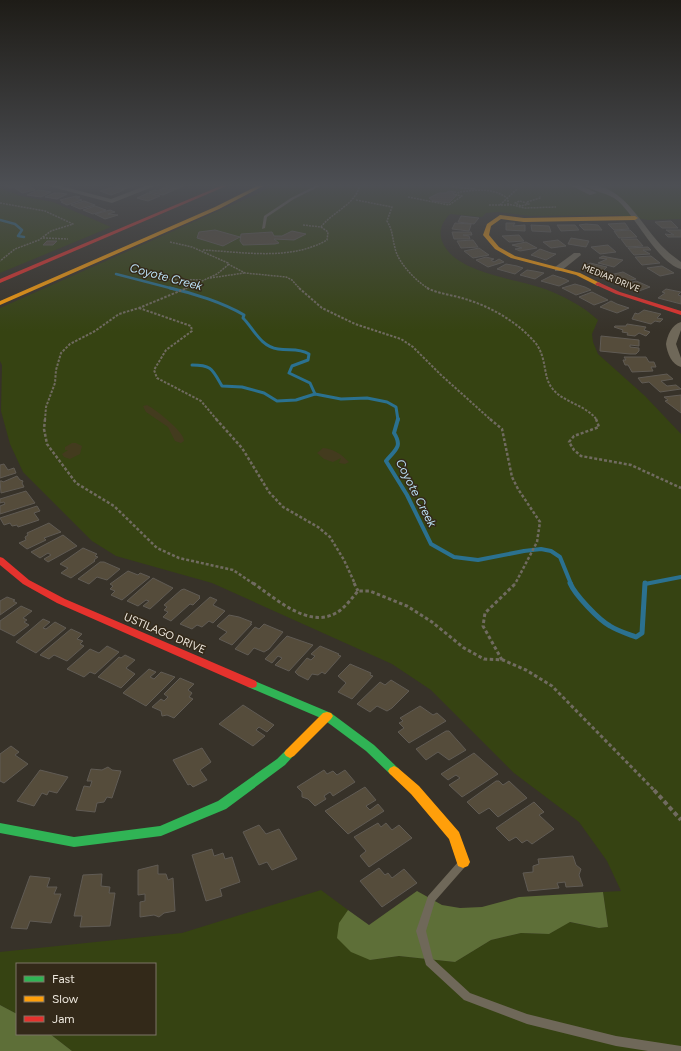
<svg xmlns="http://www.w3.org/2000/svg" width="681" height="1051" font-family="Figtree,sans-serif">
	<rect width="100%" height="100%" fill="#373229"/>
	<g fill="#364312">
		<path d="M274 184H681V219L648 220 618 215 530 216 498 212 486 213 482 217 450 214C443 221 438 230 442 241 454 273 514 278 542 288 562 295 583 306 598 320L592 334 593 342 598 354 645 396 681 434V1051H72L50 1034H155V964H17V1014L0 1005V952L182 933 321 890 348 910 340 923 370 960 399 956 455 962 491 940 521 933 549 934 569 922 599 928 608 927 603 892 621 891 607 861 579 822 514 773 431 690 392 664 212 583 116 556 92 541 23 472 10 444 1 411 2 365 0 361V308L261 192Z"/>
		<polygon points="0,188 21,196 53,202 111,227 0,273"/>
	</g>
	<g fill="#5e6f38">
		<polygon points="417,891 442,905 460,908 482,907 519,897 603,892 608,927 599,928 570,922 549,934 521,933 491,940 455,962 399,956 370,960 351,952 337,938 339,923 348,910 369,925"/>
		<polygon points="0,1005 17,1014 17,1034 50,1034 72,1051 0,1051"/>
	</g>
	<g fill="#433b1e">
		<path d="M147 405C155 409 185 432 184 441L181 443 175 441 168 427 146 412 143 406Z"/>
		<polygon points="72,443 76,443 82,446 80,454 70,459 64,457 62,454 68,450 65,450 65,447"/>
		<path d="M323 448C334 449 341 454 349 462L345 464 339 463 341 458 333 462 324 459 317 453Z"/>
	</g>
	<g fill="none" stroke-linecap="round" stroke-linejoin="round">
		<g stroke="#2b7190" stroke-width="2.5">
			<polyline points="0,220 15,224 22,230 18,236 24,237"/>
			<polyline points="116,274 174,289"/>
		</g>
		<g stroke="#2b7190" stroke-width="3">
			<path d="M170 288C193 293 224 303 244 315L243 318C254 329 260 346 278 349 290 351 298 348 309 354L308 360 292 366 289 373 310 383 315 394"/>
			<path d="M192 365C212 365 212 369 222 386L242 387 264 393 277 401 296 400 315 394 341 399 367 398 387 402 396 407 398 420"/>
		</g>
		<g stroke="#2b7190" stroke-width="4">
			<path d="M398 419 394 433C403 447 395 450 386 461L407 495 431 544 454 557 478 560 524 551 541 549 551 551 560 557 571 584"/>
			<polyline points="645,584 681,577"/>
		</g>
		<path stroke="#2b7190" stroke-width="5" d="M570 583C575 595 599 620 610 626 618 631 628 634 636 637L642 633 645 583"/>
	</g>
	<g fill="#554c3b" stroke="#605b54">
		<polygon points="3,184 18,184 22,186 10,188"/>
		<polygon points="121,184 134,184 137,185 124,189 115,186"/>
		<polygon points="171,184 180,184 186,185 176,189 166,187"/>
		<polygon points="29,185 35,190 22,193 15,188"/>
		<polygon points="114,187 124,190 111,195 100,191"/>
		<polygon points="163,188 174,190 163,195 149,192 155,190 158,191"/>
		<polygon points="38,190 46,191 51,192 41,197 27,195"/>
		<polygon points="449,191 456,192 453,194 457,195 449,203 433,201 429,198 439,193 446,193"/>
		<polygon points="54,193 59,193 67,194 57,199 45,197"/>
		<polygon points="148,193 160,196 148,201 137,198"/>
		<polygon points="76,196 80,197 76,198 82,200 67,205 61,202 63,202 60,200"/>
		<polygon points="84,201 95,205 80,209 71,205"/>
		<polygon points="95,206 106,210 93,214 83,210"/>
		<polygon points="110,210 115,212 108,214 118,215 105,219 95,214"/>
		<polygon points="461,216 479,218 478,219 474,224 458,222"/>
		<polygon points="671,221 678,228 662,228 655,222"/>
		<polygon points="455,223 471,224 471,225 469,231 452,229"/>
		<polygon points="506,223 515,223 513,226 525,225 525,231 506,230"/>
		<polygon points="625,223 629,229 614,230 608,224"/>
		<polygon points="586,224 598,225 602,230 584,230 579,225"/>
		<polygon points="531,225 549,226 551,232 532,231"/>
		<polygon points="557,225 575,225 579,230 561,231"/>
		<polygon points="215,230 240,237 223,246 197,238 199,232"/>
		<polygon points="630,230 637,237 619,238 614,231"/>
		<polygon points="666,230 681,230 681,237 668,237 665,234 674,235"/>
		<polygon points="292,231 306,234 294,240 274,239 279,243 275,244 243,245 240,241 241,234 272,232 274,236 282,236"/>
		<polygon points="452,232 471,232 472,235 463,235 469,236 470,239 454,239"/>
		<polygon points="519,235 524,241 509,242 502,236"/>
		<polygon points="571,238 589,241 586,247 568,244"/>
		<polygon points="621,239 637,239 643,246 627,247"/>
		<polygon points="473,240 478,247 461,248 457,241"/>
		<polygon points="558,240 566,246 551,248 543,242"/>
		<polygon points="47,241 57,241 53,245 43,245"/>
		<polygon points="526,242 537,248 520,251 515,249 522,248 512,245"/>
		<polygon points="608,245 616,252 600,254 591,247"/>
		<polygon points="648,247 651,250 643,250 650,254 634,255 628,248"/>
		<polygon points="479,248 489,255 473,258 464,251"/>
		<polygon points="540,249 551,253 556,254 546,260 531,255"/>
		<polygon points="603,256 607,257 623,260 614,267 598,263 607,259 599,258"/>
		<polygon points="651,256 660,263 642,265 635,257"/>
		<polygon points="486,257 494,259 491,260 494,262 499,259 504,262 488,267 476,260"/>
		<polygon points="590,263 607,267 600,274 581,269"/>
		<polygon points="506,264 517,266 523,268 515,274 497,269"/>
		<polygon points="662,266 674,273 660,276 647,268"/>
		<polygon points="527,270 534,271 544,273 535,279 520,275"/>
		<polygon points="623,272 636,279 622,282 616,279 621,278 619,277 612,279 605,276"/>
		<polygon points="553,275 565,279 569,281 559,286 541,281"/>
		<polygon points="636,281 641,283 650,287 639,291 623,285"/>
		<polygon points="575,284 585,287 591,290 576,295 562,288"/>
		<polygon points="666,289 681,292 678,295 681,296 681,304 658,298 665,293 662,292"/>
		<polygon points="592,292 608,300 594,305 579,297"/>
		<polygon points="611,301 617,304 629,308 617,313 600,307"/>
		<polygon points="644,310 661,314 657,318 663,319 660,322 655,321 651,324 632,319 635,313 638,314"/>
		<polygon points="627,324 646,327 644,330 650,332 646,336 639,333 635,336 627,335 628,333 622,332 623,330 614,327 615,326 626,326"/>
		<polygon points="601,336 639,340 639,346 630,345 630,347 639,348 639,351 636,354 630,354 600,351"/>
		<polygon points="624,357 646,357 649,362 654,362 656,367 651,367 653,371 632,372 628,365 625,365 623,360 626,360"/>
		<polygon points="667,374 673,379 661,381 667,386 676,385 681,389 660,392 649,382 642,383 638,378"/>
		<polygon points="681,395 681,413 665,401 668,400 664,397"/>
		<polygon points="4,464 8,470 14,468 16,473 0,478 0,465"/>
		<polygon points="17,476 20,480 23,481 22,483 24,487 1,493 0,481 2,481 3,482"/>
		<polygon points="26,491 35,503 0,514 0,506 5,504 4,502 0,503 0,499"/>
		<polygon points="37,506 40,511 34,513 39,520 18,527 17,525 12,526 10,523 4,525 0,518"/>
		<polygon points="49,523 61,532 44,538 46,540 27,549 19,543 26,540 25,537 28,535 27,533"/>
		<polygon points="63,535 77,546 48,562 44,559 51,555 48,553 40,558 31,552"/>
		<polygon points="83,548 97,554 95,556 98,557 94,560 95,561 71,578 61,573 68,568 60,564"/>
		<polygon points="100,562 104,562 120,569 107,580 97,577 89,584 78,579"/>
		<polygon points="128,571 138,575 140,573 150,577 122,600 111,595 115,591 110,589 113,586 110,584"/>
		<polygon points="153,578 173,588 150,609 143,606 149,601 146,600 138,606 127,601"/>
		<polygon points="184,589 200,596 199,597 200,598 193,605 190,604 171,621 163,617 168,612 164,610 167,607 164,605 181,590"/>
		<polygon points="7,597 15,600 13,601 17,603 0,615 0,601"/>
		<polygon points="210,597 217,600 213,605 225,611 213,623 209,621 202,627 197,625 192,629 180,624"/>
		<polygon points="21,606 32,611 23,618 27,620 24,622 29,625 14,636 0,629 0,621"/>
		<polygon points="229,615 239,617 252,622 250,624 252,624 232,645 219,639 227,632 217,626"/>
		<polygon points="43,619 50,622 43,628 46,629 55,622 66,628 36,653 16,642"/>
		<polygon points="264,624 283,632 269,649 264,652 254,648 248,655 235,649 255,627 259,629"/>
		<polygon points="71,629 82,634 77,639 83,641 80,644 84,646 67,661 54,655 49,659 40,655"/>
		<polygon points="287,636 313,645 289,671 275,665 282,658 278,656 272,663 265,659"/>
		<polygon points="107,646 119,652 95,674 90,672 84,677 67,669 90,649 99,653"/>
		<polygon points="320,646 339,654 338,655 341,656 325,674 322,672 318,675 312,674 308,680 298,675 295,672 307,658 311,660 315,656 311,654"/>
		<polygon points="125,655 135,660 126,668 135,674 121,688 98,677 119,657 121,658"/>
		<polygon points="350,664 371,673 370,675 373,676 352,699 338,692 346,683 338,676"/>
		<polygon points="149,669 156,672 150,677 154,679 161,672 175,677 146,706 123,693"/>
		<polygon points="180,678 194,684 188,690 192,693 189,697 193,699 174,718 167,715 162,716 161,711 152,707 161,699 164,701 168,697 164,694"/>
		<polygon points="391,680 409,691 392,708 387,711 377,706 370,712 357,704 380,682 385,685"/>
		<polygon points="243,705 274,725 267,732 259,727 256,730 265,736 253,746 219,724"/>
		<polygon points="420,706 433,715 437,713 446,721 409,743 398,732 404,728 399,723 403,721 400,718"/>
		<polygon points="446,731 449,731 466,750 449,760 438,752 426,760 416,749"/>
		<polygon points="11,746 19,752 15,755 28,764 4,783 0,781 0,754"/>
		<polygon points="202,748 211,762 200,770 207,780 193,787 190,784 188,785 173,760"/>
		<polygon points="474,753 498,774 462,797 449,785 460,778 456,775 448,780 441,774"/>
		<polygon points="108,767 112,770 121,771 112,798 107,797 104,802 97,803 95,812 76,810 84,786 90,787 92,781 87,781 91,769 102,770"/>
		<polygon points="40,770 68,777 57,793 49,791 47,795 42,793 34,806 17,801"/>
		<polygon points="324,770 327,774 333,771 337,775 345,770 355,782 333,796 330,792 324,796 326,799 315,806 308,799 302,797 302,792 297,787"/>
		<polygon points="496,781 499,781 503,785 509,781 527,798 498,817 489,808 479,814 467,802"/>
		<polygon points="365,787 376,800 366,806 370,810 378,804 384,811 348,834 325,811"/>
		<polygon points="534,802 544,812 539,815 554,829 532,844 527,840 522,843 516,837 509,841 496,828"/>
		<polygon points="378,823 381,827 386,823 392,830 399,825 412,838 369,867 360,856 366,851 354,837"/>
		<polygon points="259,825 266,834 279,829 297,859 272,870 267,862 259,865 243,832"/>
		<polygon points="212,849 214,856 223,853 225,859 232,857 240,882 220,889 222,896 206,901 192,855"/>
		<polygon points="573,856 576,865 581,869 579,875 583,886 566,887 565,882 557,883 559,888 528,891 523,873 533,872 533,866 539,864 538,859"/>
		<polygon points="158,865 158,874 166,874 168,880 173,878 175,911 164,913 159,917 154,915 140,917 140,902 145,901 145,894 138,895 138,870"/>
		<polygon points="379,868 385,875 388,873 392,878 404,869 417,883 382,907 360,881"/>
		<polygon points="102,874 101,886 110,887 109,893 115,893 110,926 80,927 82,916 74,916 83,875"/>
		<polygon points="30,876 50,878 47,887 57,887 54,894 61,894 51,923 30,921 27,929 11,928"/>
	</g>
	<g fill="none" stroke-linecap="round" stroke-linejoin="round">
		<g stroke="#706b60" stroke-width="1.5" stroke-dasharray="2 1" stroke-linecap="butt">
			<polyline points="451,184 453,187 476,189"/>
			<path d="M408 197 449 205 462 196 456 195 459 192C476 190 494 187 508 199V204L525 208 556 207"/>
			<path d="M356 200 392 207 387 221C393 231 392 237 395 248 398 263 416 281 429 289"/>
			<polygon points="520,201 529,204 521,206 515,203"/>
			<polyline points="527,202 540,198 540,196"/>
			<polyline points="0,203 45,211 73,224 51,231 39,240 15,249 0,261"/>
			<polyline points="489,205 510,205"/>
			<polyline points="500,205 517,189"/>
			<path d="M303 225 321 227C333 211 356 205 360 184"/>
			<polyline points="43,238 68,239"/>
			<polyline points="170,242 192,247 228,263 228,265 217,274 185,289"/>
			<path d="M203 250C243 252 291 261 327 240L328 232 321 227"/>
			<polyline points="228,264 245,273 286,277 292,280 300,289"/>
			<polyline points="134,271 160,279 201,280"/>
			<polyline points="210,278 244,273"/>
		</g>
		<g stroke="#706b60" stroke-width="2" stroke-dasharray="2.5 1.5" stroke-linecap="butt">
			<polyline points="299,288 322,308 355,324 401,339 413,347 441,375 491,420"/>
			<path d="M427 288C439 294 453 295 465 299 490 306 521 324 537 345 547 360 543 377 552 388 563 403 585 404 597 420"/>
			<polyline points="139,308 191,326 192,331 166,350 154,370 157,378 201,401 217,420"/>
			<polyline points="45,420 46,407 55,383 56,370 61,353 70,344 95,331 119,314 139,308 187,288"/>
		</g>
		<g stroke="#706b60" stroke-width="2.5" stroke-dasharray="3 2" stroke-linecap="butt">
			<polyline points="45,419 44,429 47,444 76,483 114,506 157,548 179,558 233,570 254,584"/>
			<polyline points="216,419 242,448 269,492 283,507 318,527 330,537 344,560 355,584"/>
			<polyline points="490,419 502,429 512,477 518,489 540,522 537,542 515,584"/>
			<polyline points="596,419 599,427 574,436 569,442 574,450 581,456 631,465 681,488"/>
		</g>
		<g stroke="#706b60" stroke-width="3" stroke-dasharray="3.5 2.5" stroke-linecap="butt">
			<path d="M253 583C275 598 308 629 336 613 344 609 352 598 358 591H370L407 606 432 622 464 648 484 659 503 660 526 670 552 686 655 791"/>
			<polyline points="354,583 358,591"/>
			<polyline points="502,660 483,626 485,613 516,583"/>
		</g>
		<polyline stroke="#706b60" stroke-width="4" stroke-dasharray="4.5 3" stroke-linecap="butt" points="654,790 681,820"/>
		<g fill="#6f6859" fill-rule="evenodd">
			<polygon points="319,184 324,184 294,199 267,217 265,228 262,229 264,216 291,198"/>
			<polygon points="461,861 464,862 465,865 464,868 435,901 426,931 433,959 470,993 527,1014 616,1036 681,1046 681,1051 648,1051 616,1046 527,1024 464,1000 426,965 416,931 428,896 458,862"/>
		</g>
		<g fill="#6f6859" fill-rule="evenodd">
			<polygon points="41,184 53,184 111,199 150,184 160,184 112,203"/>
			<polygon points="568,184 577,184 597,193 590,195"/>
			<path d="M582 184C626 183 639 225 666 250 671 255 676 258 681 262V269C658 263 636 217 618 201 608 192 592 192 582 184Z"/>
			<polygon points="574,253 580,253 581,255 561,271 555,271 555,267"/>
			<path d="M681 322V330L676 344 681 358V367C672 365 667 353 666 344 667 336 672 324 681 322Z"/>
		</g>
		<g fill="#30b455" fill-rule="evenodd">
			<polygon points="252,680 331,713 374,745 398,768 400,771 398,774 394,776 390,774 366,751 323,719 248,687 247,684 248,681"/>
			<polygon points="290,748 294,750 296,753 285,765 226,809 161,836 74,847 0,833 0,823 74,837 160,826 218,801 277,759 286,750"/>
		</g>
		<g fill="#ff9f0a" fill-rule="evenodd">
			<polygon points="261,184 267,184 219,209 0,305 0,301 215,207"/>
			<polygon points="500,215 524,218 635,216 638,218 635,220 524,222 501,219 491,226 489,235 499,247 515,256 580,273 600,283 601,284 598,286 576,275 511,258 495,249 483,235 487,224"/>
			<polygon points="327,712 331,713 333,716 331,719 294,756 290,758 286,756 284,753 286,750 323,713"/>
			<polygon points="394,766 398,768 419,786 459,832 470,862 468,866 463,868 458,866 449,839 411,794 390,774 388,771 390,768"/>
		</g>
		<g fill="#e5322d" fill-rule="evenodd">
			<polygon points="225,184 231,184 0,283 0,279"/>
			<polygon points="598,282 620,292 681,311 681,315 616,294 596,285 595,284"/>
			<polygon points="0,557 3,558 29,580 65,599 256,681 257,684 256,687 252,688 248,687 57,603 23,584 0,565"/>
		</g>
	</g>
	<linearGradient id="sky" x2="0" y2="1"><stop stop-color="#1e1c17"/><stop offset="0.56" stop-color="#4d4f54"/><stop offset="1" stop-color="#4d4f54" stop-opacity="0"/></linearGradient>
	<rect width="681" height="331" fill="url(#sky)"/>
	<g text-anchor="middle" stroke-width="3" stroke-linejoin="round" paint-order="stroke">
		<g font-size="9" fill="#ece6dc" stroke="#332919">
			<text transform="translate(611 278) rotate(22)" y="3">MEDIAR DRIVE</text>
		</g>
		<g font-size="11" fill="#ece6dc" stroke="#332919">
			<text transform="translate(165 633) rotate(23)" y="4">USTILAGO DRIVE</text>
		</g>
		<g font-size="12" font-style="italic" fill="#b9def3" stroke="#332919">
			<text transform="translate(166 277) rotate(15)" y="4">Coyote Creek</text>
			<text transform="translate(416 493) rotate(63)" y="4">Coyote Creek</text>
		</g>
	</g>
	<rect x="16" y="963" width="140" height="72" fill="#332919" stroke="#7d7567"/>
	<rect x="24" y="976" width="20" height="6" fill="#30b455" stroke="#7d7567"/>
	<text x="52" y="983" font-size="12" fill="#ece6dc">Fast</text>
	<rect x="24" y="996" width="20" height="6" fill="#ff9f0a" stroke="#7d7567"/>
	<text x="52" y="1003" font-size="12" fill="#ece6dc">Slow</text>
	<rect x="24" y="1016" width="20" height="6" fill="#e5322d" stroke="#7d7567"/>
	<text x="52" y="1023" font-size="12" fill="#ece6dc">Jam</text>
</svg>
